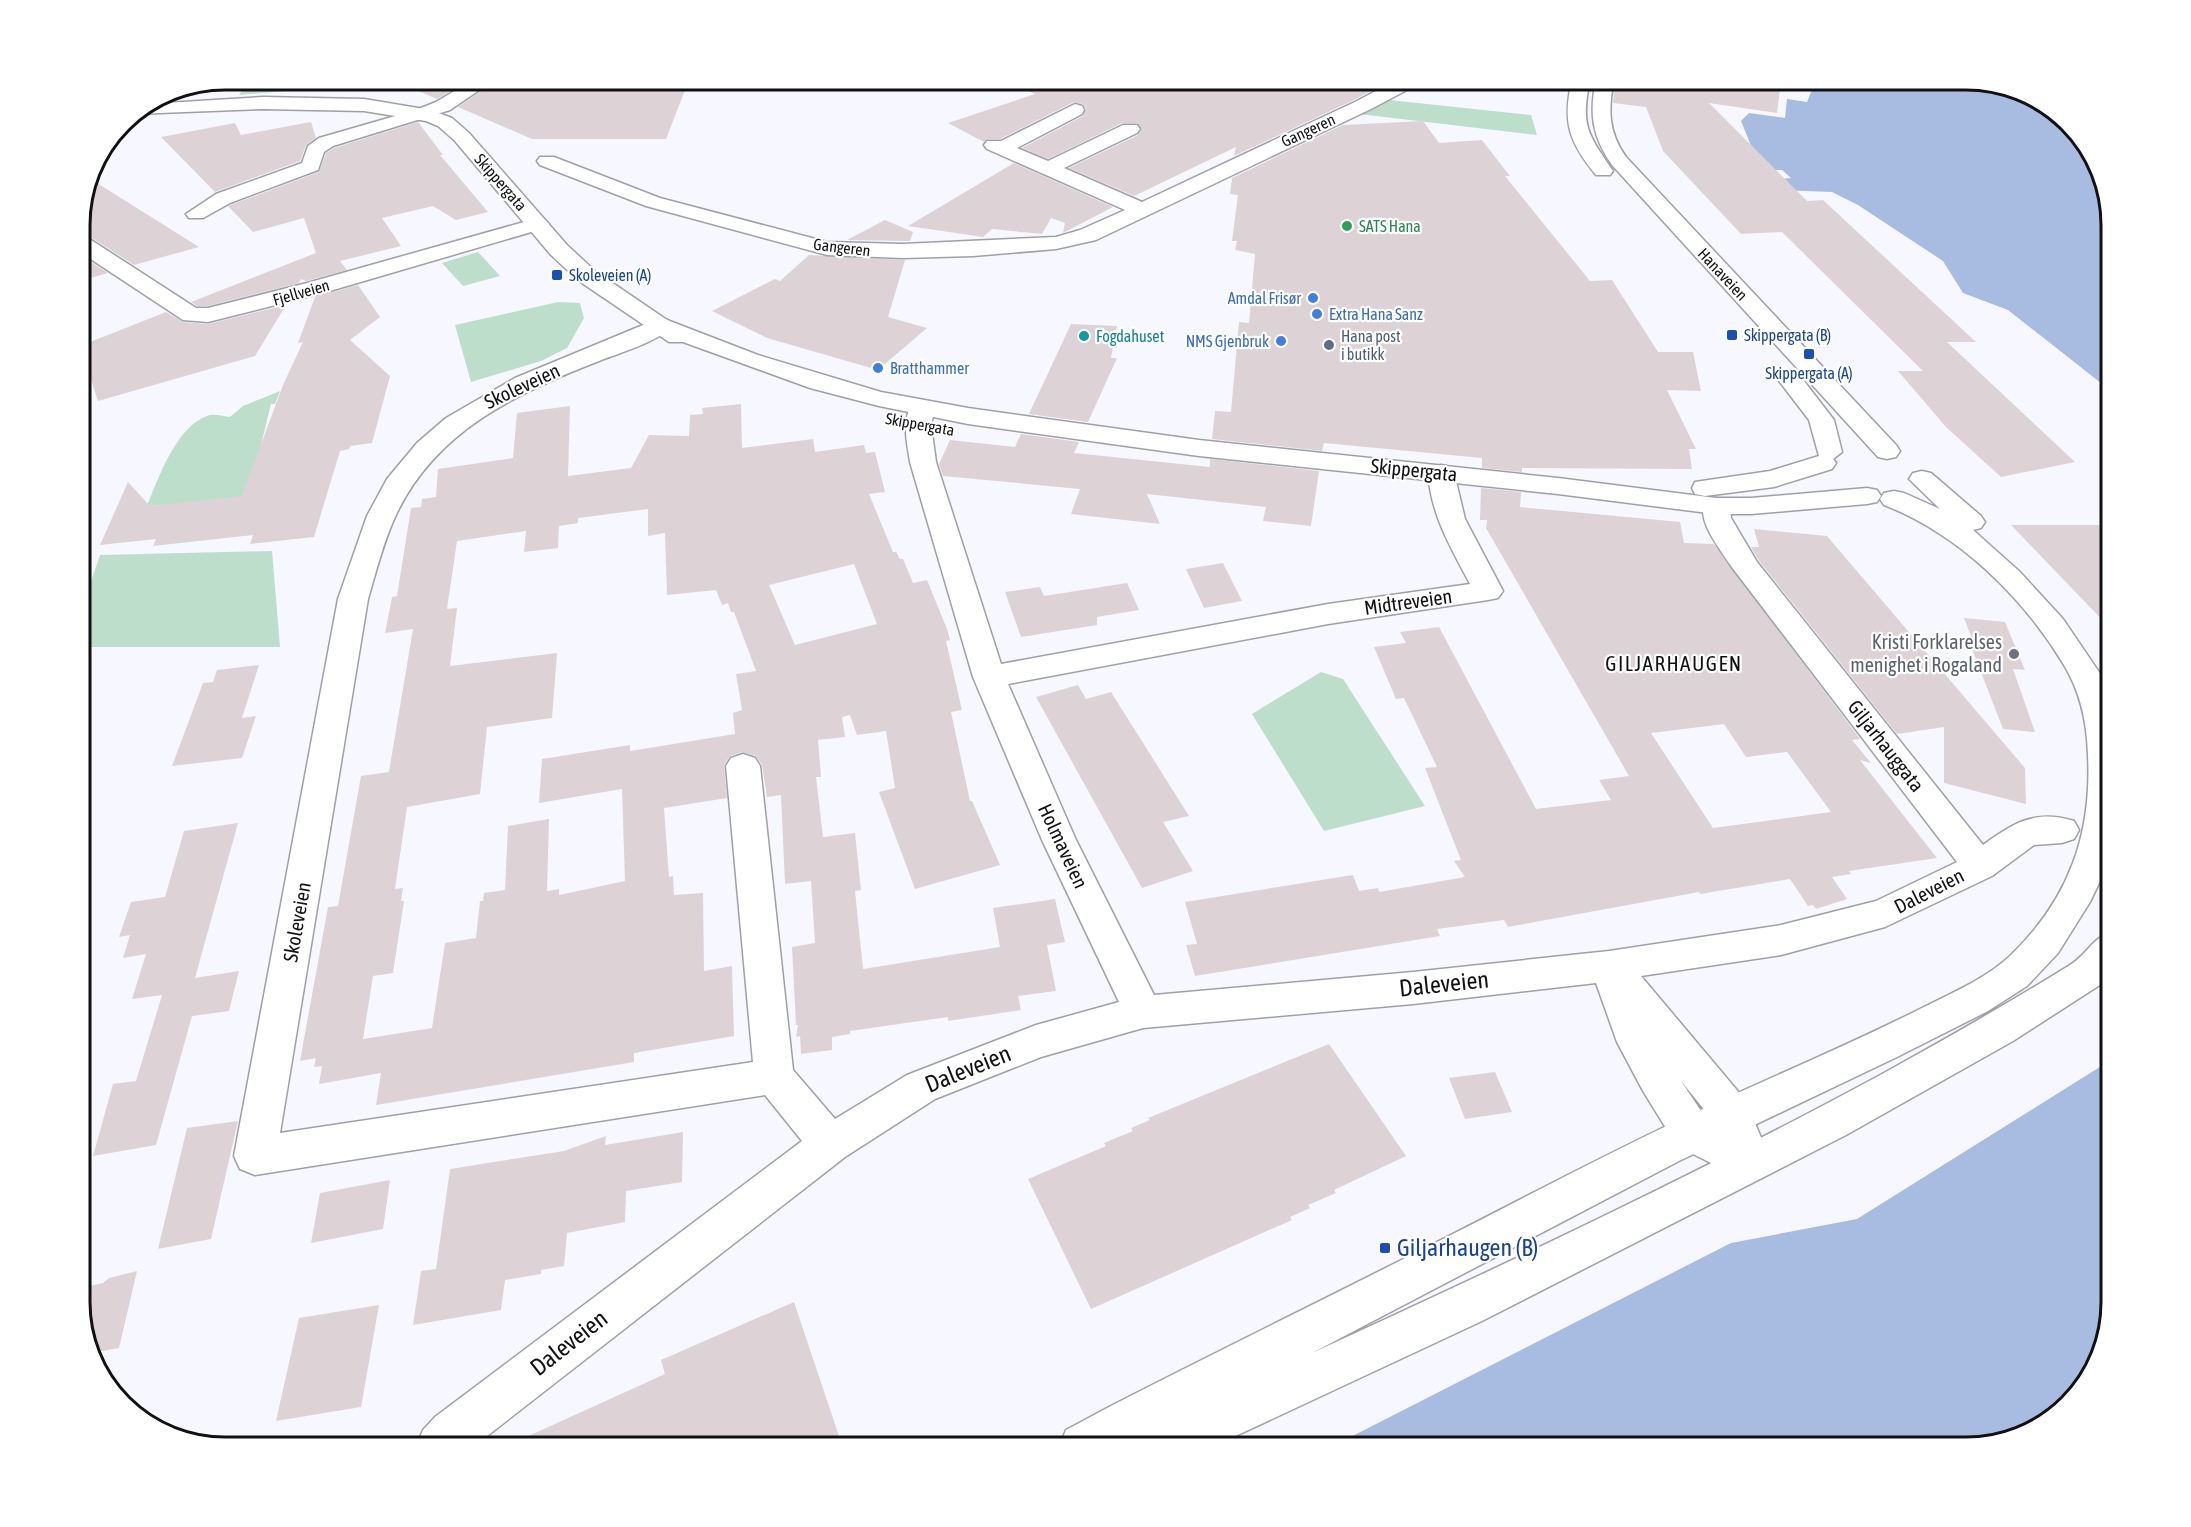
<svg xmlns="http://www.w3.org/2000/svg" width="2191" height="1527" font-family="'Asap Condensed',sans-serif">
	<rect width="100%" height="100%" fill="#f7f7ff"/>
	<g fill="#bddeca">
		<polygon points="223,80 403,80 384,91 323,88 239,95 247,83"/>
		<polygon points="1389,100 1531,115 1537,135 1359,114"/>
		<polygon points="478,252 500,276 463,286 442,263"/>
		<polygon points="558,302 580,303 584,318 567,348 541,361 471,382 455,325"/>
		<path d="M280 391 275 404H271L261 445 265 499 147 506C158 479 176 427 207 416 213 413 223 416 230 417L243 406Z"/>
		<polygon points="272,551 280,647 80,647 80,614 100,555"/>
		<polygon points="1321,672 1343,679 1425,806 1324,831 1252,714"/>
	</g>
	<g fill="#a8bbe0">
		<polygon points="1816,80 1966,80 2047,104 2092,152 2111,224 2111,391 2008,310 1963,293 1943,261 1858,205 1832,192 1780,190 1770,180 1791,178 1782,170 1771,170 1752,148 1741,121 1749,113 1785,118 1787,99 1807,102"/>
		<polygon points="2111,1060 2111,1303 2087,1383 2031,1432 1967,1447 1331,1447 1731,1243 1857,1219"/>
	</g>
	<g fill="#ddd3d7" fill-rule="evenodd">
		<polygon points="393,80 469,80 437,99"/>
		<polygon points="596,80 689,80 666,139 532,139 458,107 496,81 531,87 538,83 587,91"/>
		<polygon points="1004,80 1384,80 1376,88 1356,99 1234,156 1236,147 1134,196 1069,168 1138,135 1142,129 1137,123 1122,123 1048,159 1022,148 1083,116 1086,109 1083,104 1074,102 1000,139 987,139 984,142 948,123 1035,94"/>
		<polygon points="1616,80 1781,80 1777,113 1709,103 1807,201 1823,200 1976,342 1947,342 2075,462 2001,477 1946,427 1898,371 1923,371 1782,232 1741,234 1663,151 1646,107 1613,103"/>
		<polygon points="1423,121 1439,143 1482,140 1510,176 1505,176 1590,281 1612,280 1658,352 1693,352 1701,391 1667,390 1696,449 1689,449 1692,469 1522,468 1522,472 1482,468 1482,458 1324,443 1322,451 1212,439 1215,411 1231,412 1239,322 1249,323 1255,254 1235,250 1237,241 1232,241 1238,195 1230,194 1232,178 1343,125"/>
		<polygon points="311,122 316,138 306,145 300,161 215,192 161,137 235,123 241,135"/>
		<polygon points="418,122 443,155 440,155 488,212 456,220 433,206 382,218 401,246 340,261 347,270 306,281 301,279 299,283 208,306 197,306 191,302 316,253 304,218 253,232 228,206 319,172 326,153 334,148"/>
		<polygon points="1014,163 1113,207 1063,233 1065,223 1051,218 1042,234 992,229 983,237 908,226"/>
		<polygon points="89,178 199,247 134,265 89,236 80,235 80,216"/>
		<polygon points="885,220 913,232 910,241 847,240"/>
		<polygon points="80,255 108,273 80,281"/>
		<polygon points="809,255 905,260 888,317 927,328 878,370 767,338 712,311 775,279 780,281"/>
		<polygon points="358,285 380,317 350,340 390,376 372,443 350,446 349,449 340,451 314,537 250,544 253,535 153,546 156,539 100,545 128,482 150,506 242,496 283,385 303,342 298,343 315,297"/>
		<polygon points="286,305 255,356 98,401 80,346 166,312 183,322 208,324"/>
		<polygon points="1071,324 1117,326 1111,358 1117,358 1088,422 1029,414"/>
		<path d="M741 404 742 448 813 439 815 452 864 445 866 453 875 452 885 492 869 494 893 552H896L900 559H903L913 583 927 580 947 629 950 640 946 641 962 710 951 712 970 801H972L1000 865 915 889 879 792 895 788 886 731 857 735 850 715 842 717 845 737 818 740 821 777H816L823 837 855 833 861 890 855 891 863 969 1000 947 993 908 1055 899 1065 942 1047 945 1056 991 1018 996 1021 1010 948 1021V1017L850 1031V1034L832 1037V1050L801 1054 800 1036 796 1037 798 1025H796L792 947 815 943 811 881 785 884 781 795 767 797 762 765 756 756 742 752 730 756 724 765 727 798 664 808 669 877 673 876 674 895 703 893 704 971 732 966 734 1036 634 1053V1062L376 1105 381 1073 319 1084 322 1066 314 1067 316 1058 300 1061 328 907 338 906 361 776 389 772 413 629 385 633 392 597 397 596 411 508 421 507 422 499 436 497 438 469 513 458 517 413 570 406 568 476 631 468 649 435 689 436 690 415 703 414 702 408ZM648 509V536L665 533 667 595 716 590 722 605 728 603 731 612H734L756 671 736 674 742 710 733 713 735 734 630 751V745L542 759 539 803 622 789 625 881 559 895V889L547 891 549 819 508 826 505 890 484 893 483 901H480L476 938 445 943 432 1028 363 1039 373 976 393 973 404 901H401L403 888 395 889 407 807 480 794 487 727 552 718 557 653 450 666 457 608 447 609 457 541 526 531 524 552 558 548 559 526 578 523V518ZM854 564 877 624 795 645 769 585Z"/>
		<polygon points="1021,434 1079,442 1074,453 1210,467 1210,459 1319,471 1311,526 1263,521 1266,507 1147,494 1160,524 1071,514 1080,489 943,476 939,464 950,440 1015,447"/>
		<path d="M1481 488 1521 492 1520 507 1680 522 1684 543 1714 544 1860 739 1852 740 1871 763 1860 760 1937 858 1849 871 1851 874 1832 877 1847 899 1816 909 1813 905 1808 906 1790 879 1700 894 1699 892 1508 927 1504 920 1437 929 1440 936 1195 976 1186 945 1197 944 1185 902 1353 875 1359 891 1378 888 1379 892 1465 877 1454 861 1461 860 1425 768 1437 767 1404 698 1396 699 1374 647 1406 643 1400 632 1439 627 1536 809 1611 800 1599 780 1629 776 1486 528 1487 520H1480ZM1724 724 1746 757 1787 752 1831 812 1713 828 1651 733Z"/>
		<polygon points="2011,525 2111,525 2111,629 2062,578"/>
		<polygon points="1754,529 1827,536 2025,768 2026,804 1944,783 1944,727 1897,734 1759,561 1751,547 1759,547"/>
		<polygon points="1223,563 1242,601 1204,608 1186,569"/>
		<polygon points="1127,583 1139,610 1097,617 1097,625 1021,637 1005,592 1040,587 1044,596"/>
		<polygon points="1964,618 2005,622 2025,670 2013,669 2035,732 2003,729 1967,636 1971,636"/>
		<polygon points="259,665 242,718 256,716 242,758 172,766 203,683 213,682 217,670"/>
		<polygon points="1078,685 1086,699 1111,692 1189,816 1163,822 1193,871 1142,888 1036,697"/>
		<polygon points="238,823 195,978 239,971 229,1011 192,1016 156,1145 93,1156 113,1084 136,1081 162,995 132,999 146,954 123,958 130,935 119,937 131,902 165,897 184,831"/>
		<polygon points="1329,1044 1406,1156 1334,1190 1336,1193 1308,1205 1310,1208 1290,1217 1292,1220 1091,1309 1028,1179 1106,1146 1104,1143 1133,1131 1131,1128 1150,1120 1148,1118"/>
		<polygon points="1495,1072 1512,1112 1465,1119 1449,1078"/>
		<polygon points="238,1121 211,1239 158,1249 187,1128"/>
		<polygon points="683,1132 682,1182 626,1191 625,1222 567,1233 564,1266 541,1270 541,1274 505,1280 501,1310 413,1325 421,1271 436,1269 450,1169 564,1151 606,1136 605,1145"/>
		<polygon points="390,1180 383,1229 311,1243 320,1193"/>
		<polygon points="137,1271 119,1348 92,1353 80,1311 80,1288 103,1283 109,1278"/>
		<polygon points="794,1302 843,1448 502,1448 665,1374 661,1360"/>
		<polygon points="379,1305 361,1407 276,1421 299,1318"/>
	</g>
	<g fill="none" stroke-linecap="round" stroke-linejoin="round">
		<g stroke="#9f9fa8" stroke-width="3">
			<g id="minor">
				<polygon points="473,80 494,80 450,110 333,146 324,152 318,170 230,203 203,218 189,218 186,214 216,194 302,163 308,146 319,138 416,110 436,102"/>
				<polygon points="1396,80 1415,80 1405,91 1371,109 1096,240 1056,249 973,256 903,258 827,255 646,206 540,165 537,161 540,157 554,157 660,198 827,242 903,244 1056,237 1080,230 1125,210 987,149 984,145 987,141 1001,141 1075,104 1082,106 1084,110 1082,114 1017,148 1048,161 1123,125 1137,125 1140,129 1137,133 1064,168 1142,202 1357,101"/>
				<polygon points="538,218 545,220 549,224 545,228 323,293 208,322 183,320 80,252 80,237 88,238 196,308 208,308 307,283"/>
				<path d="M660 318 668 320 672 325C660 342 618 353 599 361 516 393 434 432 395 517 383 543 376 572 368 599L280 1133 753 1062 726 766 731 758 743 754 755 758 760 766 793 1070 835 1119 907 1075 1036 1025 1119 1002 1042 840 973 677 910 462C907 442 901 420 913 403L922 400 931 403 935 408 931 425 936 462 1001 664 1328 604 1470 584C1451 548 1431 515 1428 473L1432 467 1441 465 1450 467 1454 473 1465 519 1503 591 1498 598 1488 600 1328 624 1008 684 1076 840 1154 995 1413 972 1609 951 1781 925 1876 901 1957 862 1731 566C1721 550 1694 518 1706 500L1716 498 1726 500 1730 506 1731 518 1757 562 1983 845C2013 823 2035 809 2074 821L2079 830 2074 839 2062 843 2034 845 1992 876 1885 927 1781 955 1641 976 1746 1101 1762 1140 1758 1147 1764 1150 1770 1163 1764 1176 1749 1182 1677 1146 1643 1091 1617 1042 1596 983 1413 1004 1143 1028 1041 1057 935 1099 845 1157 473 1447H416L423 1430 435 1417 802 1141 765 1095 255 1175 240 1169 234 1156 338 599 367 516 387 479 417 443 446 418 515 378ZM1681 1081 1715 1123V1124L1707 1120Z"/>
			</g>
		</g>
		<g stroke="#9f9fa8" stroke-width="3">
			<g id="major">
				<path d="M1572 80H1590C1580 126 1588 134 1613 171L1610 175H1596C1569 142 1562 122 1572 80Z"/>
				<path d="M1596 80H1614C1608 109 1608 132 1626 157L1896 445 1900 451 1896 457 1887 459 1878 457 1612 165C1592 136 1589 114 1596 80Z"/>
				<polygon points="263,97 364,99 430,110 452,118 469,133 567,245 595,271 667,320 758,355 881,392 968,408 1199,440 1558,478 1716,498 1751,498 1867,488 1877,490 1881,496 1877,502 1867,504 1751,514 1716,514 1558,494 1199,456 968,424 879,406 810,388 683,342 669,342 579,281 551,255 455,141 438,126 426,121 364,111 263,109 134,114 149,104"/>
				<polygon points="1788,370 1797,372 1834,420 1842,452 1833,459 1836,463 1832,469 1774,487 1705,496 1695,494 1692,488 1695,482 1770,471 1819,456 1809,420 1776,377 1779,372"/>
				<path d="M1922 471 1931 473 1981 516 1985 522 1981 528 1973 530 2019 571 2063 619 2101 675 2111 699V858L2090 902 2058 953 2027 986 1988 1011 1897 1057 1679 1161 1312 1353C1504 1265 1698 1174 1884 1073 1947 1038 2009 1003 2070 965 2087 955 2091 939 2111 932V974L2106 981 2013 1041 1846 1135 1482 1321 1212 1447H1136L1137 1444 1130 1447H1059L1066 1430 1109 1407C1216 1352 1325 1299 1433 1244 1520 1200 1606 1154 1694 1113 1771 1077 1849 1045 1924 1007 1954 992 1987 978 2011 955 2069 899 2092 834 2088 755 2087 723 2081 693 2064 665 2023 597 1959 534 1884 505L1880 499 1884 493 1894 491 1904 493 1940 509 1909 479 1913 473Z"/>
			</g>
		</g>
		<use href="#minor" fill="#fff" fill-rule="evenodd"/>
		<use href="#major" fill="#fff" fill-rule="evenodd"/>
	</g>
	<circle fill="#2e9e5b" stroke="#fff" stroke-width="2" cx="1347" cy="226" r="6"/>
	<g fill="#1a4fb4" stroke="#fff" stroke-width="2">
		<rect x="551" y="269" width="12" height="12" rx="3"/>
		<rect x="1726" y="329" width="12" height="12" rx="3"/>
		<rect x="1803" y="348" width="12" height="12" rx="3"/>
		<rect x="1379" y="1242" width="12" height="12" rx="3"/>
	</g>
	<g fill="#3f7fe0" stroke="#fff" stroke-width="2">
		<circle cx="1313" cy="298" r="6"/>
		<circle cx="1317" cy="314" r="6"/>
		<circle cx="1281" cy="341" r="6"/>
		<circle cx="878" cy="368" r="6"/>
	</g>
	<circle fill="#0f9aa8" stroke="#fff" stroke-width="2" cx="1084" cy="336" r="6"/>
	<circle fill="#5c6f8a" stroke="#fff" stroke-width="2" cx="1329" cy="345" r="6"/>
	<circle fill="#6b7280" stroke="#fff" stroke-width="2" cx="2014" cy="654" r="6"/>
	<g text-anchor="middle" stroke-width="4.5" stroke-linejoin="round" paint-order="stroke">
		<g font-size="16" fill="#111114" stroke="#fff">
			<text transform="translate(1308 130) rotate(-25)" y="6">Gangeren</text>
			<text transform="translate(501 182) rotate(49)" y="6">Skippergata</text>
			<text transform="translate(842 247) rotate(7)" y="6">Gangeren</text>
			<text transform="translate(1723 274) rotate(47)" y="6">Hanaveien</text>
			<text transform="translate(301 292) rotate(-16)" y="6">Fjellveien</text>
			<text transform="translate(920 424) rotate(10)" y="6">Skippergata</text>
		</g>
		<g font-size="16" fill="#27864d" stroke="#fff" text-anchor="start">
			<text x="1359" y="232">SATS Hana</text>
		</g>
		<g font-size="16" fill="#164399" stroke="#fff" text-anchor="start">
			<text x="569" y="281">Skoleveien (A)</text>
			<text x="1744" y="341">Skippergata (B)</text>
			<text x="1809" y="379" text-anchor="middle">Skippergata (A)</text>
		</g>
		<g font-size="16" fill="#366cbe" stroke="#fff" text-anchor="end">
			<text x="1301" y="304">Amdal Frisør</text>
			<text x="1329" y="320" text-anchor="start">Extra Hana Sanz</text>
			<text x="1269" y="347">NMS Gjenbruk</text>
			<text x="890" y="374" text-anchor="start">Bratthammer</text>
		</g>
		<g font-size="16" fill="#0d838f" stroke="#fff" text-anchor="start">
			<text x="1096" y="342">Fogdahuset</text>
		</g>
		<g font-size="16" fill="#4e5e75" stroke="#fff" text-anchor="start">
			<text x="1341" y="342">Hana post<tspan x="1341" dy="18">i butikk</tspan></text>
		</g>
		<g font-size="20" fill="#111114" stroke="#fff">
			<text transform="translate(522 386) rotate(-25)" y="7">Skoleveien</text>
			<text transform="translate(1414 470) rotate(6)" y="7">Skippergata</text>
			<text transform="translate(1408 602) rotate(-8)" y="7">Midtreveien</text>
			<text transform="translate(1886 746) rotate(52)" y="7">Giljarhauggata</text>
			<text transform="translate(1063 846) rotate(65)" y="7">Holmaveien</text>
			<text transform="translate(1929 891) rotate(-27)" y="7">Daleveien</text>
			<text transform="translate(297 922) rotate(-80)" y="7">Skoleveien</text>
		</g>
		<g font-size="20" fill="#5b616d" stroke="#fff" text-anchor="end">
			<text x="2002" y="649">Kristi Forklarelses<tspan x="2002" dy="23">menighet i Rogaland</tspan></text>
		</g>
		<g font-size="21" letter-spacing="1.5" fill="#111114" stroke="#fff">
			<text x="1674" y="671">GILJARHAUGEN</text>
		</g>
		<g font-size="24" fill="#111114" stroke="#fff">
			<text transform="translate(1444 984) rotate(-6)" y="8">Daleveien</text>
			<text transform="translate(968 1069) rotate(-22)" y="8">Daleveien</text>
			<text transform="translate(569 1343) rotate(-38)" y="8">Daleveien</text>
		</g>
		<g font-size="24" fill="#164399" stroke="#fff" text-anchor="start">
			<text x="1397" y="1256">Giljarhaugen (B)</text>
		</g>
	</g>
	<path d="M0 0H2191V1527H0ZM225 90H1966A135 135 0 0 1 2101 225V1302A135 135 0 0 1 1966 1437H225A135 135 0 0 1 90 1302V225A135 135 0 0 1 225 90Z" fill="#fff" fill-rule="evenodd"/>
	<path fill="none" stroke="#111114" stroke-width="3" d="M225 90H1966A135 135 0 0 1 2101 225V1302A135 135 0 0 1 1966 1437H225A135 135 0 0 1 90 1302V225A135 135 0 0 1 225 90Z"/>
</svg>
